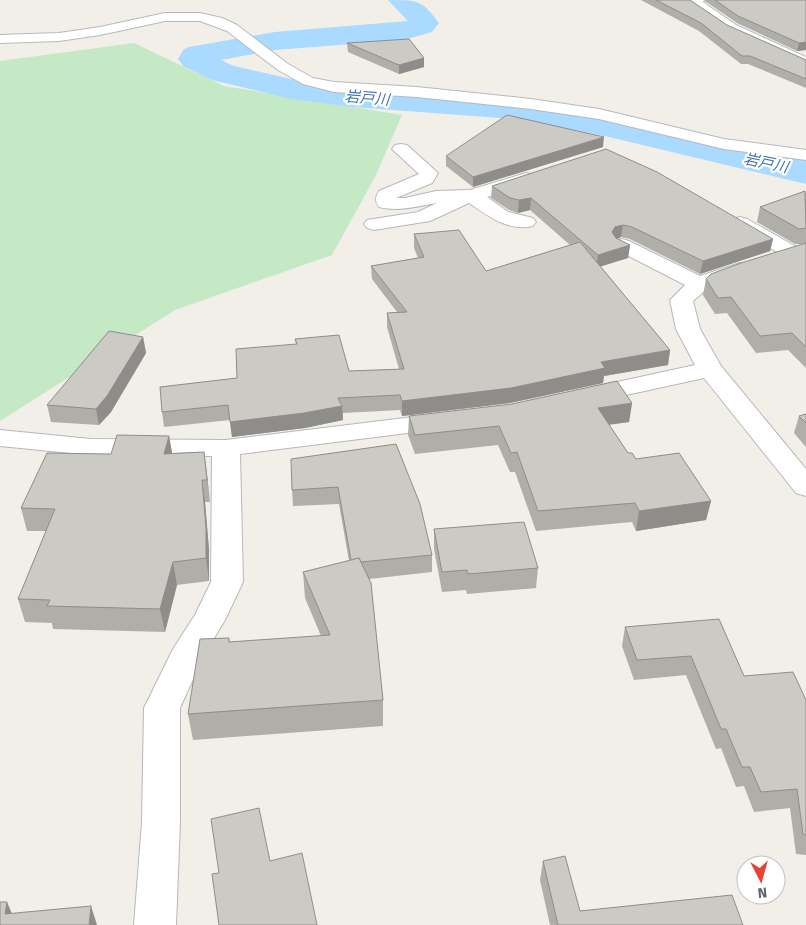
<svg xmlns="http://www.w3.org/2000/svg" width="806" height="925" font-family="'Fira Sans','Noto Sans JP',sans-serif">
	<rect width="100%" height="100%" fill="#f1efe8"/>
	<polygon fill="#c5e8c5" points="134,43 224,86 402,115 375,177 332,255 175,310 0,421 0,61"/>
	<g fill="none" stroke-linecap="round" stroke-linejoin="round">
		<path fill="#aadaff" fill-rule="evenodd" d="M388 0C418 0 422 0 439 23L432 32 404 40 275 50 221 60 234 66 291 79 353 87 526 100 609 115 806 160V184L609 137 526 120 353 107 291 99 212 80 183 66 178 59 184 49 189 47 275 32 408 21Z"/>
		<g stroke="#b5b8bc" stroke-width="2">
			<g id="street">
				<polygon points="686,0 704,0 703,2 736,25 806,57 806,67 726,31 687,4"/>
				<path d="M401 144 407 145 438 173 432 183 396 198H405L436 191 470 190 526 173 533 175 535 179 533 183 487 197 508 212 533 218 536 222 533 226C509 232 488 216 469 203L430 221 374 230 367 228 364 224 367 220 418 212 437 203C417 206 400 212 379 207 375 202 375 197 379 191L419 174 392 149 395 145Z"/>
				<polygon points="740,217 747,219 800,249 803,253 800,257 793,259 786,257 733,227 730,223 733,219"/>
				<polygon points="622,239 629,241 700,276 740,263 748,264 751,269 748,274 707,289 693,301 700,329 721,366 806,469 806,496 796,493 704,378 585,404 576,401 572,396 576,391 695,365 676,329 670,300 685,285 615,249 612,245 615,241"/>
				<polygon points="446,413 455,415 459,421 455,427 240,454 243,582 225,620 205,653 180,708 180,822 176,925 134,925 142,822 144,708 173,649 195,615 211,582 212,456 91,455 0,446 0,430 91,439 226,440"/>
			</g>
		</g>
		<g stroke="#b6babf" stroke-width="2">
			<polygon id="secondary" points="165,13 200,13 222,18 237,25 288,64 313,78 334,82 417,87 531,99 599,109 724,139 806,150 806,160 724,149 599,119 531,109 417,97 334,92 303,84 278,70 227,31 200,21 165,21 100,35 59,41 0,43 0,35 59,33 100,27"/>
		</g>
		<use href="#street" fill="#fff" fill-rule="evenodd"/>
		<use href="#secondary" fill="#fff" fill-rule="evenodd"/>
	</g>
	<g fill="#afaea9">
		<polygon points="641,0 690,0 727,25 806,60 806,88 748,64 741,64 699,31"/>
		<polygon points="705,0 806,0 806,50 797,51 737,23 705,1"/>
		<polygon points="347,43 424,58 424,67 399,74 348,52"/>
		<polygon points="603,147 473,187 446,166 446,156"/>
		<polygon points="492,186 773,239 770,251 700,274 630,239 621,237 617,239 630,245 628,258 600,266 670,350 668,365 604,376 603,383 510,403 402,416 400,410 343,413 343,420 305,428 232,437 230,420 164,427 162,412 237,378 296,344 295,339 349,371 399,369 387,327 387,313 397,312 372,279 371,266 418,258 414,248 414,234 486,271 570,245 530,210 518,213 509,210 491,198"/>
		<polygon points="806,192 806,368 788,350 756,353 727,313 715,314 703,295 706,279 804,244 795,244 757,222 760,207"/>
		<polygon points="143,337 146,353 111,412 99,425 51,422 47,405"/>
		<polygon points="632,403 629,422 609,425 628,453 636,459 711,501 706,520 636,531 632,522 536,531 515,472 510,472 498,445 415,454 408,435 409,416"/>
		<polygon points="806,414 806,447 794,433 799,416"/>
		<polygon points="169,436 172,453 204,452 210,502 205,502 209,550 209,581 177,585 165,632 53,629 52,623 25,622 18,599 46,531 27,531 21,508 111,454"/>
		<polygon points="396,444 432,555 432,572 369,579 383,700 383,726 193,740 188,714 229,638 230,642 321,636 305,598 303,572 349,561 339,504 293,506 292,490"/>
		<polygon points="434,529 538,568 536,588 467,594 466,590 442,592 434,549"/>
		<polygon points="625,627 744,676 806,700 806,855 796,854 790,808 754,812 744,786 736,787 721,748 716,749 686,675 634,680 622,646"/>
		<polygon points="543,861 580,911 743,925 550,925 540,880"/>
	</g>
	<g fill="#8f8d8a">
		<polygon points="806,42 806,50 797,51 799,43"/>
		<polygon points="424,58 424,67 399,74 399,65"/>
		<polygon points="604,137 603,147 473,187 473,177"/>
		<polygon points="531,198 530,210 518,213 519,200"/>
		<polygon points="623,225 621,237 614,240 612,232 615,227"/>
		<polygon points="773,239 770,251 700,274 703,261"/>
		<polygon points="630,245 628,258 596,268 598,255"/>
		<polygon points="143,337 146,353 111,412 99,425 96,409"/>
		<polygon points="670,350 668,365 604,376 603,383 510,403 402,416 402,401 601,362"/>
		<polygon points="632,403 629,422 596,426 598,408"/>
		<polygon points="342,406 343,420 305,428 232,437 230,422"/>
		<polygon points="169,436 173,458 164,454"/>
		<polygon points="204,452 207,474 210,502 207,480"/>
		<polygon points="202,480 205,502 209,550 209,581 206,558"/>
		<polygon points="711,501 706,520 636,531 639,511"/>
		<polygon points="173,562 177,585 165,632 160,609"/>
		<polygon points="7,902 15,921 5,914"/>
		<polygon points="91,906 97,925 89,925"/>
	</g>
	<g fill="#cccac5" stroke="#8f8d8a">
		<polygon points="656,0 690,0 727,25 806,60 806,79 750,56 742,56 701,23"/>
		<polygon points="715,0 806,0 806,42 799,43 738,16"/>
		<polygon points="409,39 424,58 399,65 347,43"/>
		<polygon points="507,115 604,137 473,177 446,156"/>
		<polygon points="606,149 657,172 773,239 703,261 632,227 623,225 615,227 612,232 616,238 630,245 598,255 531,198 519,200 510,198 492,186"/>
		<polygon points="805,191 806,228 799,229 760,207"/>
		<polygon points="459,230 486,271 580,242 670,350 601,362 605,368 511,388 402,401 400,395 338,398 342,406 304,413 230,422 228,405 162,412 160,387 237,378 236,349 297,344 295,339 339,335 349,371 404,369 387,313 407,312 371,266 424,257 414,234"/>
		<polygon points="806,243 806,347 792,333 760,336 731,297 718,298 706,279 711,274 741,263"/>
		<polygon points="109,331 143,337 107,396 96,409 47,405"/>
		<polygon points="617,381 632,403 598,408 628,453 632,453 636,459 679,453 711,501 639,511 635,503 538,511 517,452 511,453 499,426 415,435 409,416 512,404"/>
		<polygon points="806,414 806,423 799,416"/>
		<polygon points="117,435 169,436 164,454 204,452 207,480 202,480 206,528 206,558 173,562 160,609 47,606 50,600 18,599 55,509 21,508 47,453 111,454"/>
		<polygon points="396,444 420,504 432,555 361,562 359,558 351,560 338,487 292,490 291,459"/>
		<polygon points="524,522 538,568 468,574 467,570 442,572 434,529"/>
		<polygon points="359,558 371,583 383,700 188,714 200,639 229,638 229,642 330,635 303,572"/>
		<polygon points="719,619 744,676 793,672 806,700 806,835 803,834 797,789 761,792 750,767 742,767 726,729 721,729 691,656 637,660 625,627"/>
		<polygon points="259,808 270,861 302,853 317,925 219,925 212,874 219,873 211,819"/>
		<polygon points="565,856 580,911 732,895 743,925 558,925 543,861"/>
		<polygon points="0,902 7,902 5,914 91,906 89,925 0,925"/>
	</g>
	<g text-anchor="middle" stroke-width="4.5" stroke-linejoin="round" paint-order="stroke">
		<g font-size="15" font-style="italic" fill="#4174aa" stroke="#fff">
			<text transform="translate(367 98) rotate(5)" y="5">岩戸川</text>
			<text transform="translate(766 163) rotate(12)" y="5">岩戸川</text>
		</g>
	</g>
	<g transform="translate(761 880) rotate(174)"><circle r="24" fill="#ffffff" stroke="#bfc1c3"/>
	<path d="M0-4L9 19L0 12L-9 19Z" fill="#ea4335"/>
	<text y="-8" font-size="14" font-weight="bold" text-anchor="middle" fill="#5f6368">N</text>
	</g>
</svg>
